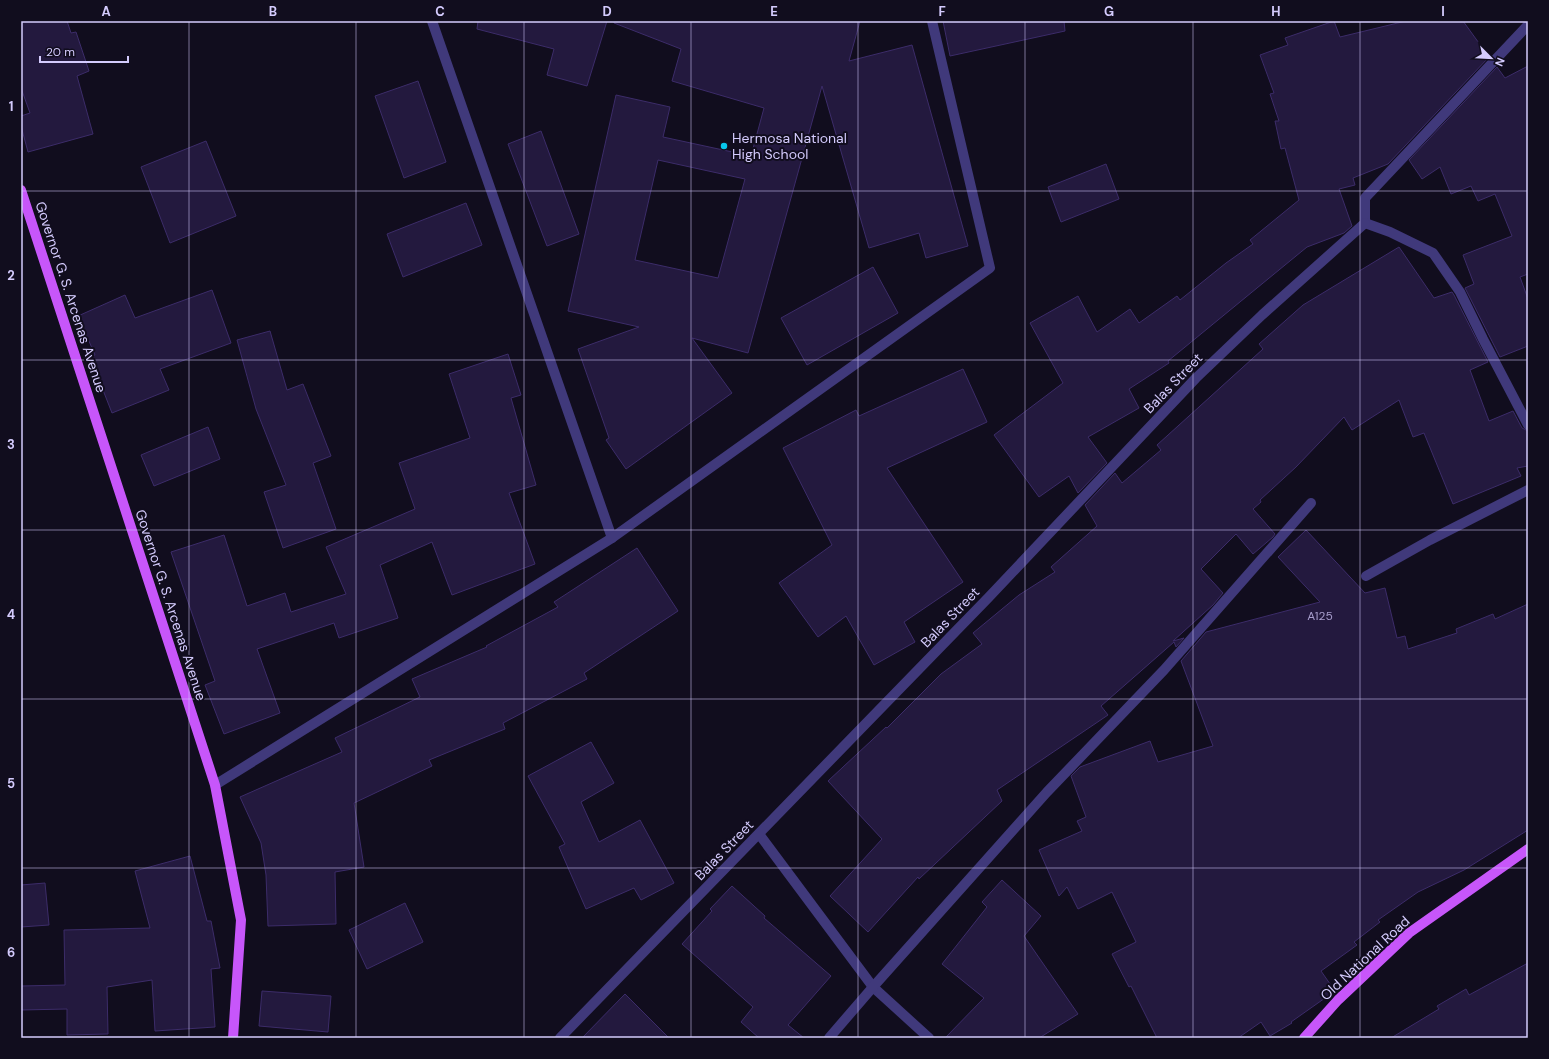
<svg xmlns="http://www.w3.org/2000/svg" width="1549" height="1059" font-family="'DM Sans',sans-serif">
	<rect width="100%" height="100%" fill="#110d1e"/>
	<g fill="#23193e" stroke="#3c2c69" fill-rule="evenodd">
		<polygon points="21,21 67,21 71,33 76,32 89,71 77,76 93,134 28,152 21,126 21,116 30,113 21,88"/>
		<polygon points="478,21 607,21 587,86 547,75 554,49 477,29"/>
		<path d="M614 21H860L849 61 912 45 968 246 926 258 919 233 869 248 822 86 748 353 692 338 732 393 626 469 606 440 609 438 578 349 639 327 568 311 616 95 670 107 663 137 751 156 764 108 672 81 681 49 614 23ZM658 160 745 179 718 278 635 260Z"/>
		<polygon points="943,21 1064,21 1065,31 950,56"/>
		<polygon points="1334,21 1340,37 1406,21 1463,21 1489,57 1388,164 1353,178 1355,185 1339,189 1352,226 1344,233 1307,247 1168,361 1169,363 1129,389 1139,408 1088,437 1107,463 1078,493 1069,476 1039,497 994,435 1063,383 1030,323 1078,296 1097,332 1130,309 1139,323 1177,296 1180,300 1226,263 1253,244 1250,240 1299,200 1285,148 1281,149 1275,121 1279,121 1270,94 1274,93 1260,55 1288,45 1285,38"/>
		<polygon points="1528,66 1528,274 1520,277 1528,299 1528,346 1500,357 1465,288 1474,284 1463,255 1512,236 1495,194 1478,201 1471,186 1451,194 1440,167 1422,179 1409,160 1497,67 1505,78"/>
		<polygon points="418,81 446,162 404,178 375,96"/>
		<polygon points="541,131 579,234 547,246 508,144"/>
		<polygon points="206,141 236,216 170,243 141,167"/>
		<polygon points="1106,164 1119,199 1061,222 1048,187"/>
		<polygon points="466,203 482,245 403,277 387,234"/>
		<polygon points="1399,247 1434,298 1452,292 1454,295 1488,362 1470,370 1489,421 1513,411 1522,428 1528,431 1528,466 1517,468 1521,476 1453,504 1424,433 1413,437 1399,400 1352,430 1344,417 1296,467 1260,500 1261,502 1253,509 1275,534 1273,537 1253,554 1236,534 1201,569 1223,593 1213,605 1173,641 1184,638 1176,647 1174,642 1101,706 1108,715 997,790 1002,801 919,879 918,877 868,932 830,896 882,839 828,781 886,727 887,728 941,674 982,644 973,633 1019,595 1055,572 1051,567 1097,526 1085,505 1115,473 1122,483 1161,450 1157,445 1263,349 1259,344 1303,305"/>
		<polygon points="873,267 898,313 807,365 781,318"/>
		<polygon points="212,290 231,343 160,369 169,390 112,413 90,357 95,355 78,316 125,295 135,318"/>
		<polygon points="270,331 287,390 303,384 331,456 313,463 336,529 283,548 264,492 286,485 256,409 237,340"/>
		<polygon points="508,354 521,395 511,398 536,485 509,493 535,564 452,595 432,542 380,565 398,618 339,638 334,623 257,649 280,713 224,734 205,685 215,681 171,552 224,535 247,606 285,593 291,612 346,594 326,547 415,509 399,463 470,438 449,374"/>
		<polygon points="963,369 987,422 887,468 963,582 904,622 915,642 874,665 846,616 818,637 779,583 832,545 783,448 856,410 859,416"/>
		<polygon points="208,427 220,459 154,486 141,455"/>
		<polygon points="1306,530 1365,593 1385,588 1397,638 1405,636 1408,649 1457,633 1456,629 1493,614 1495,619 1528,604 1528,830 1464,870 1418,892 1378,920 1380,922 1354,942 1357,945 1321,971 1335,991 1291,1022 1292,1023 1270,1036 1261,1022 1238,1038 1157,1038 1131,986 1129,987 1112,954 1136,942 1112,892 1078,909 1067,887 1059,896 1039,850 1082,831 1077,821 1086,817 1071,776 1080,767 1150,741 1158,762 1213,746 1181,661 1206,632 1320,602 1278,557"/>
		<polygon points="637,548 678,611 584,673 587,679 503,723 505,729 429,760 432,766 354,803 364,867 335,872 336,924 268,926 266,875 261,843 240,797 342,752 335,738 420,697 412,679 487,647 486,646 558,607 554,602"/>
		<polygon points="591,742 614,783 581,802 599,842 640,820 674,883 641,900 634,888 586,909 559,847 565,844 528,776"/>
		<polygon points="190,856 207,921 211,921 220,968 211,969 215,1027 155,1031 152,980 107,987 108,1034 67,1035 67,1009 21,1010 21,986 65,985 64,930 150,928 135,871"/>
		<polygon points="1002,880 1041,916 1024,936 1078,1014 1039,1038 945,1038 984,998 942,964 987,907 982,902"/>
		<polygon points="45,883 49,925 21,927 21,885"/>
		<polygon points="732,886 765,916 764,918 831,976 788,1025 804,1038 759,1038 741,1022 753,1007 682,944 712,911 710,909"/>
		<polygon points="405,903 423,942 367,969 349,930"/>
		<polygon points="1528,963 1528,1038 1391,1038 1439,1009 1437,1006 1466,989 1469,995"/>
		<polygon points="262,991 331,996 328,1032 259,1026"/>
		<polygon points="625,994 669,1038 582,1038"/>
	</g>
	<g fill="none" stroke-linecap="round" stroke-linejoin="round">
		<g stroke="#40397b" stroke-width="10">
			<polyline points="432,21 612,538"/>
			<polyline points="1365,223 1390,232 1433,253 1460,292 1483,339 1528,425"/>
			<polyline points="1365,223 1365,198 1528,25"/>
			<polyline points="1366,576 1430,540 1528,490"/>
			<polyline points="215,785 612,538 990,268 932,21"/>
			<polyline points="759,834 873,987 929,1038"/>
			<polyline points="560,1038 988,598 1196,378 1262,315 1365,223"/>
			<polyline points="829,1038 873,987 1047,792 1164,670 1311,503"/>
		</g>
		<g stroke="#c756fa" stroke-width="10">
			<polyline points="21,190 215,785 241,920 233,1038"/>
			<polyline points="1304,1038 1338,1000 1409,933 1528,849"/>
		</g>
	</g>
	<path fill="none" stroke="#d4cbfd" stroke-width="1" stroke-opacity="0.55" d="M189 21V1038M356 21V1038M524 21V1038M691 21V1038M858 21V1038M1025 21V1038M1193 21V1038M1360 21V1038M21 191H1528M21 360H1528M21 530H1528M21 699H1528M21 868H1528"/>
	<circle fill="#07c7ed" stroke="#110d1e" stroke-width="1.5" cx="724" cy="146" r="4"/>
	<g text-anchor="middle" stroke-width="4" stroke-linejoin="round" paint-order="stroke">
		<g font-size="12" fill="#a89ecd">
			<text x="1320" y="620">A125</text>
		</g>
		<g font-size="14" fill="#d4cbfd" stroke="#110d1e" text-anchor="start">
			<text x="732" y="143">Hermosa National<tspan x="732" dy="16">High School</tspan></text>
		</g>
		<g font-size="14" fill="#d4cbfd" stroke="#110d1e">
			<text transform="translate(71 297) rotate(72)" y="5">Governor G. S. Arcenas Avenue</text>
			<text transform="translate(1173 383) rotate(-46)" y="5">Balas Street</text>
			<text transform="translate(171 605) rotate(72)" y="5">Governor G. S. Arcenas Avenue</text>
			<text transform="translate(950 617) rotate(-46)" y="5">Balas Street</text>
			<text transform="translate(724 850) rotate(-46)" y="5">Balas Street</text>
			<text transform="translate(1365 958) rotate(-43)" y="5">Old National Road</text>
		</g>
	</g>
	<rect width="1549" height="1059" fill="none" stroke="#110d1e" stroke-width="44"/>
	<g transform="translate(1491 58) rotate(114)" stroke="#110d1e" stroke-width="3" paint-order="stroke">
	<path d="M0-3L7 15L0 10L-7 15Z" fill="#d4cbfd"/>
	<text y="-6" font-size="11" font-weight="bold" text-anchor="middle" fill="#d4cbfd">N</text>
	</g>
	<path d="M40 56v6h88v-6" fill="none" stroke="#d4cbfd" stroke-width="2"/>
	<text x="46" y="56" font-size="12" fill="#d4cbfd" stroke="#110d1e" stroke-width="3" paint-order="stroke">20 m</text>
	<rect x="22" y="22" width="1505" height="1015" fill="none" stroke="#d4cbfd" stroke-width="1.5"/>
	<g font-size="13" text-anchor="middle" font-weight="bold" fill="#d4cbfd">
		<text x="106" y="16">A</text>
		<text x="273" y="16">B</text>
		<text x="440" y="16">C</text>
		<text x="607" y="16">D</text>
		<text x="774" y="16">E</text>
		<text x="942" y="16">F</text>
		<text x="1109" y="16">G</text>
		<text x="1276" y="16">H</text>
		<text x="1443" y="16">I</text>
		<text x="11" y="111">1</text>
		<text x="11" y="280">2</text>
		<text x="11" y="449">3</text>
		<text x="11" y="619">4</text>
		<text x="11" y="788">5</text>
		<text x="11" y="957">6</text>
	</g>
</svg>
